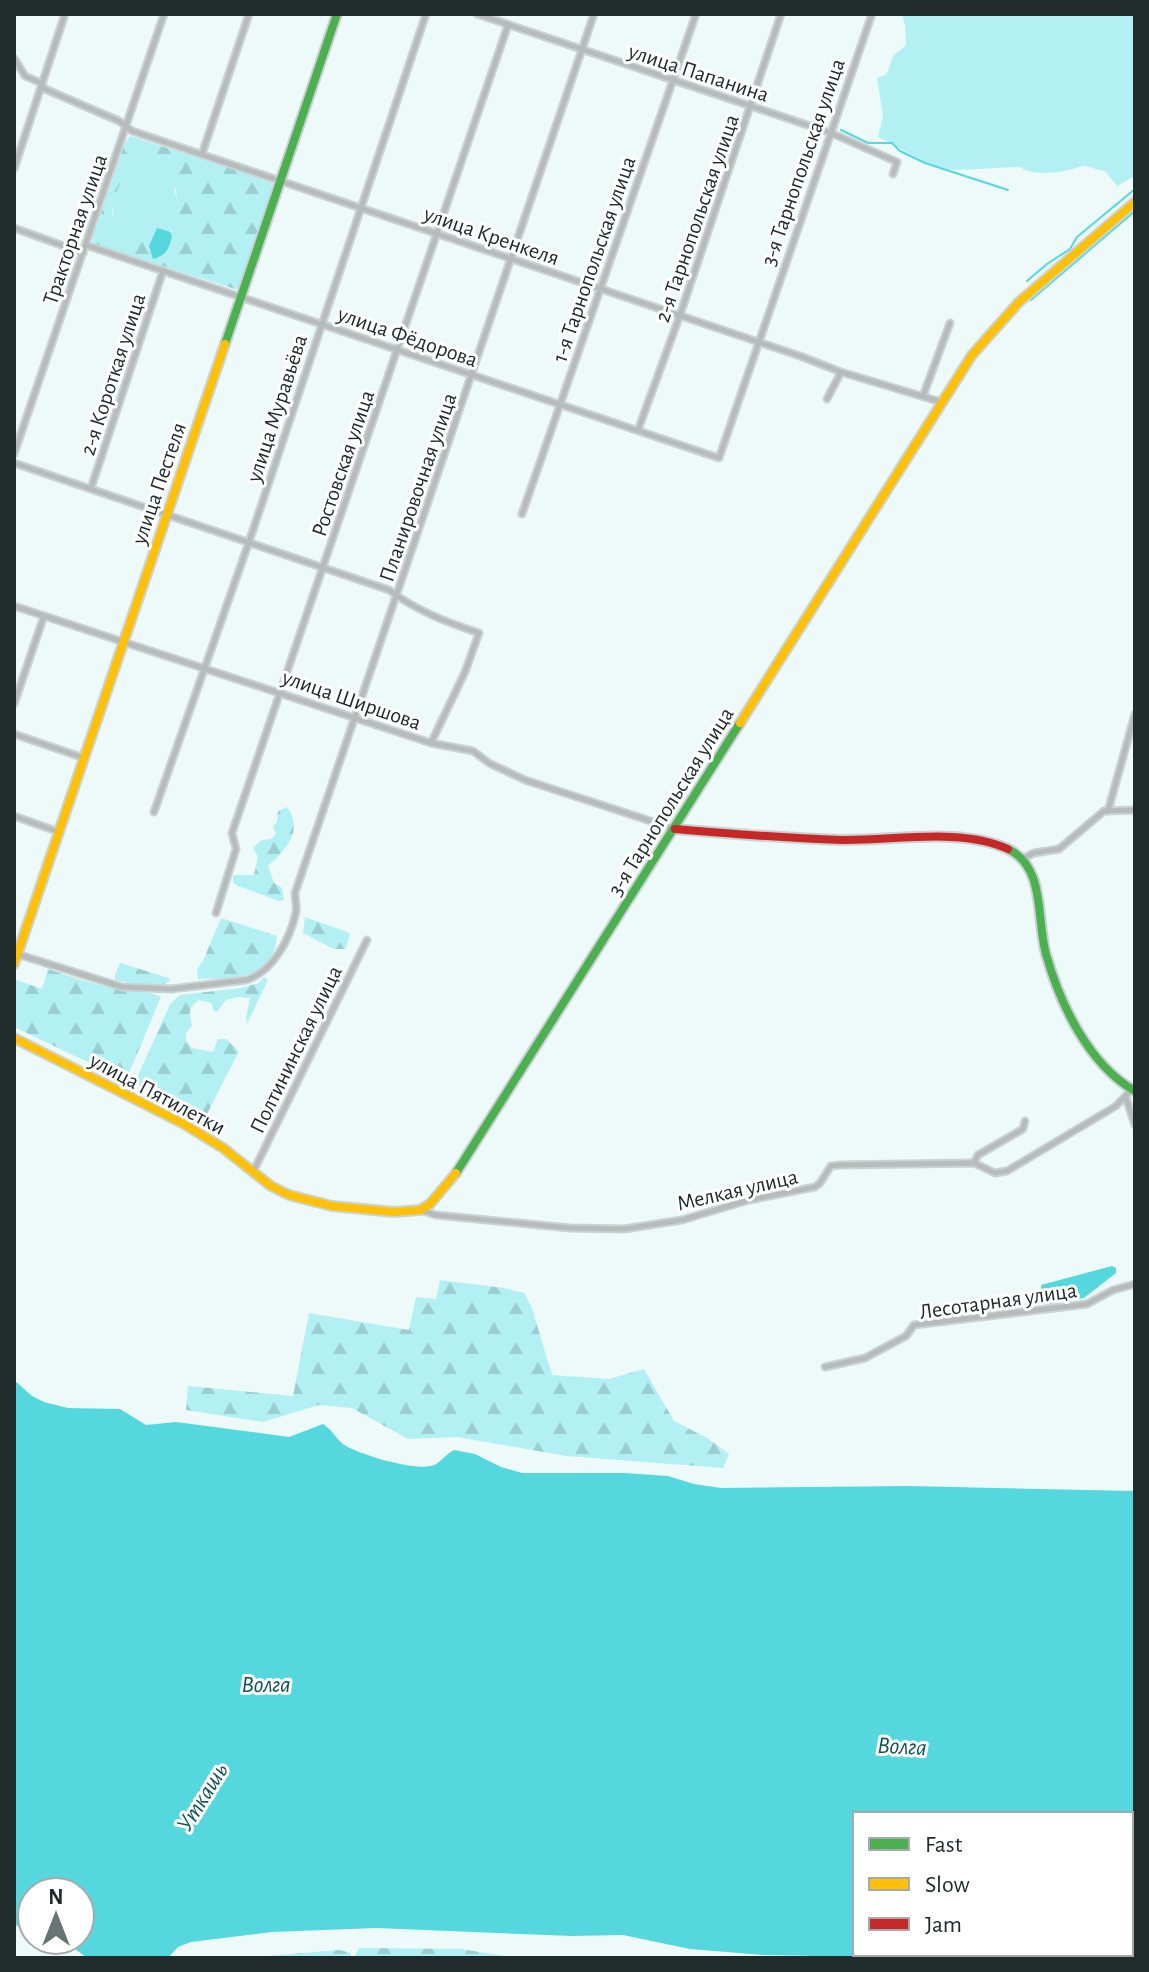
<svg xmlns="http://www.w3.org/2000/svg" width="1149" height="1972" font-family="'Alegreya Sans',sans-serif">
	<defs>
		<pattern id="forest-firs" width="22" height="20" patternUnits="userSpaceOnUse" patternTransform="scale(2)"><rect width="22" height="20" fill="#b3f0f4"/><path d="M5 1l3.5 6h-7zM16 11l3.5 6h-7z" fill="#9aced1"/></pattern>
	</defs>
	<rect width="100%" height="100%" fill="#eef9fa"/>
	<g fill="#b3f0f4">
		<path d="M902 14H1135V176L1117 186 1105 171C1097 171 1093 167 1086 166 1080 165 1078 168 1073 169 1059 173 1031 176 1020 167 1001 166 955 173 939 168 917 160 899 146 878 137L883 116 877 78 887 74 893 56 906 45 905 25Z"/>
		<path d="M144 161 161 162C172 181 188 212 170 232L157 228 149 245 140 229 130 236 109 235 106 231C112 212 117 220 109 197L117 191 129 164Z"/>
	</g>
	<g fill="url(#forest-firs)" fill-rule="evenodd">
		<path d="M130 136 270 181 274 185 273 194 238 290 93 244 92 239 125 143ZM144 161 161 163 170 188 176 189 178 215 171 232 157 228 149 244 140 229 130 236 109 235 106 231C112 212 116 220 109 197L117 191 129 164Z"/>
		<path d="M287 807C304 830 286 850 268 866L274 883 282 888 284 900 279 901 238 886 233 882V875H254L258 857 253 848 262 840 271 839 276 834 273 826 277 822 278 811Z"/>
		<polygon points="305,917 350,933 346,949 334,949 303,933"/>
		<path d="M221 918 277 936C273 982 233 978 198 979L197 969 203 961Z"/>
		<path d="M120 963 169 978 170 981C155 991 131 983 115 980V975Z"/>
		<path d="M48 969C71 977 94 984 117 989 133 992 147 990 161 997L129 1073 115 1075 14 1027V979L42 989Z"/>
		<path d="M264 977 268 980 247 1024 246 1017 250 998 238 997 226 1000 217 1012 214 1011 211 1003 199 1000C186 1010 190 1013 192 1026L186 1033V1040L192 1048 213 1052 218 1039H226L239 1051 205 1118 141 1090 137 1078 170 1004 180 995 241 988 259 983Z"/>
		<polygon points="440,1280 504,1288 524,1293 532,1308 552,1375 609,1379 644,1369 674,1421 707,1438 729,1454 723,1468 566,1456 458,1437 408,1439 352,1408 319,1405 263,1422 186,1410 188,1386 293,1396 309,1313 409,1330 416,1297 436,1299"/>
		<polygon points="359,1948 461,1949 516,1958 354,1958"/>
		<polygon points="340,1950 351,1953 351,1958 242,1958"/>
	</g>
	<g fill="#54d8de">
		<path d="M157 228 170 232 172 236C169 250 166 255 153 259L149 246Z"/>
		<polygon points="1112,1266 1116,1268 1116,1273 1084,1298 1045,1305 1043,1303 1041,1285"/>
		<path d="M14 1380 32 1396 44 1402 68 1408 120 1409 146 1425 176 1422 289 1437 323 1424C332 1429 336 1440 346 1446 362 1455 416 1472 434 1465 441 1462 446 1454 454 1450L475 1454 501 1467 522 1473H625L668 1476 694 1484 721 1488 908 1486 1135 1491V1957L1001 1958V1954H1131V1814H855V1954H918V1958L763 1955 690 1949 623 1935 572 1936 376 1928 272 1932 191 1942 178 1947 168 1958H87L63 1940H80V1892H32V1929L14 1925Z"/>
	</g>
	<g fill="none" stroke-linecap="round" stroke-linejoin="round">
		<g stroke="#54d8de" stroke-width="2">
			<polyline points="841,130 868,143 892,143 900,151 925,163 1008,190"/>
			<polyline points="1027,281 1047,264 1070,249 1077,237 1135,189"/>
			<polyline points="1031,300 1135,211"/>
		</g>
		<g stroke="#cad3d4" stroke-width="9">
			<g id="street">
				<polyline points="477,14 831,133 897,162 893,174"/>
				<polyline points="14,58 25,76 41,83 45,89 119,121 132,131 800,356 841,372 941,402"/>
				<polyline points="202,154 249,14"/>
				<polyline points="14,169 65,14"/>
				<polyline points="14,228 83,253"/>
				<polyline points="86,245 719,458 872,14"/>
				<polyline points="923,396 950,323"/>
				<polyline points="827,399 841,372"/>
				<polyline points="638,430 680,315 781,14"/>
				<polyline points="14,454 164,14"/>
				<path d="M14 463 389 590C417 611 446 622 479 633L465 672 431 743"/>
				<polyline points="91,488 163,271"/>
				<polyline points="522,514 696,14"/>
				<polyline points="14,606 431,743 473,751 489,763 525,780 675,829"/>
				<polyline points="14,704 44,616"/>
				<polyline points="14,734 84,758"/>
				<polyline points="1108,811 1135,714"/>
				<polyline points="154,812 249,542 426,14"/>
				<polyline points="14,816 59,832"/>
				<polyline points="1024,858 1034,853 1059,849 1104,811 1135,810"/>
				<polyline points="216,913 236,849 232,833 508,25"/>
				<path d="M17 954 122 987 171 989 246 980C273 972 290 939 296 912 297 906 295 900 295 893L594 14"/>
				<polyline points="1126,1098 1135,1125"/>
				<polyline points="974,1163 978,1155 1023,1129 1025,1121"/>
				<polyline points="253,1172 367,940"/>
				<polyline points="420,1210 436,1215 570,1228 624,1229 682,1220 749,1200 815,1187 820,1183 831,1166 840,1165 974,1163 995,1173 1007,1171 1116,1106 1131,1090"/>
				<polyline points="825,1367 865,1358 906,1336 914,1325 1087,1304 1113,1290 1135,1284"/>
			</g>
		</g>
		<g stroke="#cad3d4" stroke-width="12">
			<g id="fast">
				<polyline points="225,344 337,14"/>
				<path d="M1008 849C1046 867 1036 919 1046 954 1060 1004 1089 1065 1135 1091"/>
				<polyline points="456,1173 740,723"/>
			</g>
		</g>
		<g stroke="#cad3d4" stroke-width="12">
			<g id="slow">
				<polyline points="740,723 972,355 1019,302 1135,202"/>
				<polyline points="14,964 225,344"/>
				<polyline points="14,1038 184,1124 223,1148 271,1186 289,1195 332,1206 394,1212 420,1210 430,1204 456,1173"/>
			</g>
		</g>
		<g stroke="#cad3d4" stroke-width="12">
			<path id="jam" d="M675 829C731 834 786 838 842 840 893 841 961 827 1008 849"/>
		</g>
		<use href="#street" stroke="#b7bbbb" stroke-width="5"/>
		<use href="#fast" stroke="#4caf50" stroke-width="8"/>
		<use href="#slow" stroke="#ffc107" stroke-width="8"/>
		<use href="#jam" stroke="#c62828" stroke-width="8"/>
	</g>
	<g text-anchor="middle" stroke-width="6" stroke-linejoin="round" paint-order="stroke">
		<g font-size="22" fill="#212b2c" stroke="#fff">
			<text transform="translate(699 72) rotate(18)" y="8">улица Папанина</text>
			<text transform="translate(802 162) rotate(-71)" y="8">3-я Тарнопольская улица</text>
			<text transform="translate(696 218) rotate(-71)" y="8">2-я Тарнопольская улица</text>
			<text transform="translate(74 229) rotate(-71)" y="8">Тракторная улица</text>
			<text transform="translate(492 235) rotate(19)" y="8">улица Кренкеля</text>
			<text transform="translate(593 259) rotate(-71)" y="8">1-я Тарнопольская улица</text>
			<text transform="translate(408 336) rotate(19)" y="8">улица Фёдорова</text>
			<text transform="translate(112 374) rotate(-72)" y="8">2-я Короткая улица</text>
			<text transform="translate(276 408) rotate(-72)" y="8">улица Муравьёва</text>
			<text transform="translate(342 463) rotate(-71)" y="8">Ростовская улица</text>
			<text transform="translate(158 483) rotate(-71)" y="8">улица Пестеля</text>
			<text transform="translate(417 487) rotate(-71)" y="8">Планировочная улица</text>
			<text transform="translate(352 699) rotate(19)" y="8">улица Ширшова</text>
			<text transform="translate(670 801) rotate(-58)" y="8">3-я Тарнопольская улица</text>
			<text transform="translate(295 1049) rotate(-64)" y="8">Полтининская улица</text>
			<text transform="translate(158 1093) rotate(28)" y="8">улица Пятилетки</text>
			<text transform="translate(737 1189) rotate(-13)" y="8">Мелкая улица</text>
			<text transform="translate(998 1300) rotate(-8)" y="8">Лесотарная улица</text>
		</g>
		<g font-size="24" font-style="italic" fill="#0f5356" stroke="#fff">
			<text x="266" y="1692">Волга</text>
			<text transform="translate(902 1746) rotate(3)" y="8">Волга</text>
			<text transform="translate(202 1797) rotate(-58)" y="8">Уткашь</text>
		</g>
	</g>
	<rect width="1149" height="1972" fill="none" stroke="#212b2c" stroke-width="32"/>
	<rect x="853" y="1812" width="280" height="144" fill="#ffffff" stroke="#a6aaab" stroke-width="2"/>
	<rect x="869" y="1838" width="40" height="12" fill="#4caf50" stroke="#a6aaab" stroke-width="2"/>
	<text x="925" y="1852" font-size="24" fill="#212b2c">Fast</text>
	<rect x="869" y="1878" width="40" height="12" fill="#ffc107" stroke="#a6aaab" stroke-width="2"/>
	<text x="925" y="1892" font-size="24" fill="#212b2c">Slow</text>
	<rect x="869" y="1918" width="40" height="12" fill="#c62828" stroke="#a6aaab" stroke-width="2"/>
	<text x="925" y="1932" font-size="24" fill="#212b2c">Jam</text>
	<g transform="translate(56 1916)"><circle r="38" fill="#ffffff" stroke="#a6aaab" stroke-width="2"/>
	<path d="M0-6L14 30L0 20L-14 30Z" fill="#697374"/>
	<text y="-12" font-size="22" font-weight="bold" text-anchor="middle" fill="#212b2c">N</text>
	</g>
</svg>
